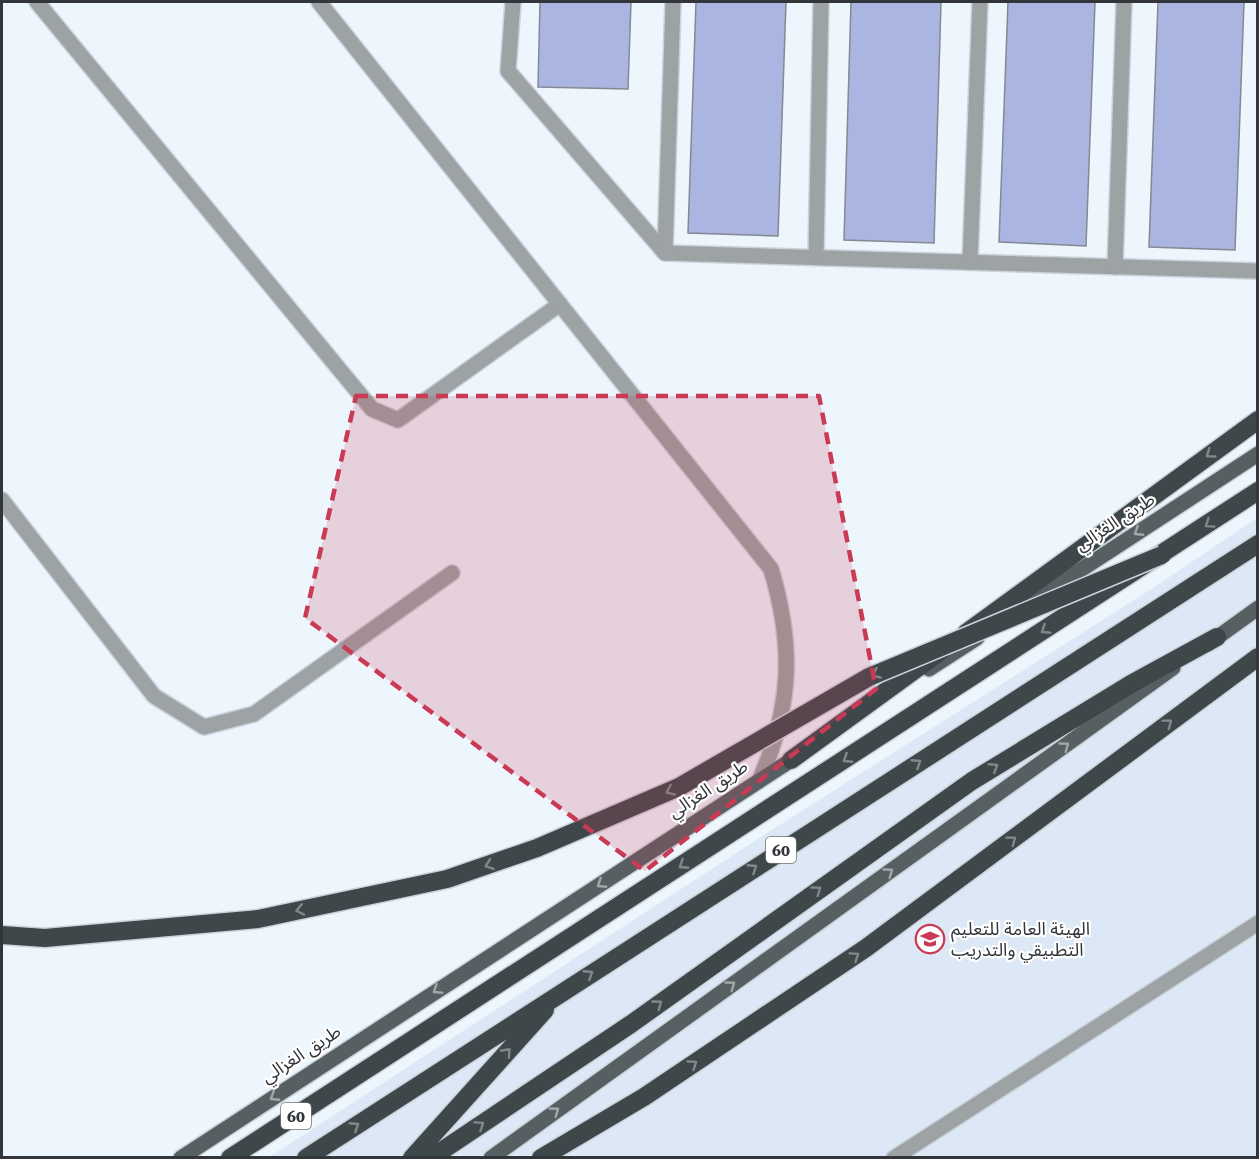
<svg xmlns="http://www.w3.org/2000/svg" width="1259" height="1159" font-family="'Roboto Serif','Noto Sans Arabic',serif">
	<rect width="100%" height="100%" fill="#edf5fd"/>
	<polygon fill="#dce8f6" points="1257,518 1257,1157 268,1158 767,833 1153,588"/>
	<g fill="#aab5e1" stroke="#868892" stroke-width="1.5">
		<polygon points="540,2 631,2 628,89 538,87"/>
		<polygon points="696,2 786,2 778,236 688,233"/>
		<polygon points="851,2 941,2 934,243 844,240"/>
		<polygon points="1008,2 1095,2 1086,246 999,242"/>
		<polygon points="1158,2 1244,2 1235,250 1149,247"/>
	</g>
	<g fill="none" stroke-linecap="round" stroke-linejoin="round">
		<g stroke="#cbd2da" stroke-width="18">
			<g id="service">
				<polyline points="37,2 372,409 398,420 560,304"/>
				<path d="M319 2 771 569C794 646 792 707 759 781"/>
				<polyline points="513,2 508,71 665,253 1258,271"/>
				<polyline points="665,253 673,2"/>
				<polyline points="816,257 821,2"/>
				<polyline points="970,262 980,2"/>
				<polyline points="1115,267 1124,2"/>
				<polyline points="2,500 154,696 204,727 254,714 452,573"/>
				<polyline points="894,1158 1258,923"/>
			</g>
		</g>
		<g stroke="#cbd2da" stroke-width="18">
			<g id="primary">
				<polyline points="1027,605 1258,454"/>
				<polyline points="1208,644 1258,608"/>
				<polyline points="929,669 977,638"/>
				<polyline points="181,1158 799,755"/>
				<polyline points="491,1158 1173,668"/>
			</g>
		</g>
		<g stroke="#cbd2da" stroke-width="21">
			<g id="motorway">
				<polyline points="966,633 1258,420"/>
				<polyline points="791,760 941,651"/>
				<polyline points="230,1158 1258,491"/>
				<polyline points="306,1158 1258,544"/>
				<polyline points="412,1158 545,1010"/>
				<polyline points="431,1158 631,1024 972,781 1131,684 1217,637"/>
				<polyline points="541,1158 644,1097 866,948 1258,657"/>
			</g>
		</g>
		<use href="#service" stroke="#9da2a4" stroke-width="15"/>
		<use href="#primary" stroke="#565f62" stroke-width="15"/>
		<use href="#motorway" stroke="#3e484b" stroke-width="18"/>
		<g stroke="#cbd2da" stroke-width="21" stroke-linecap="butt">
			<polyline id="motorway-bridge" points="2,935 45,938 258,919 447,879 537,848 679,787 869,677 1162,555"/>
		</g>
		<use href="#motorway-bridge" stroke="#3e484b" stroke-width="18"/>
	</g>
	<defs><path id="oneway-chevron" d="M-2-3.5L2.5 0L-2 3.5" fill="none" stroke-width="1.6" stroke-linecap="round" stroke-linejoin="round" transform="scale(1.5)"/></defs>
	<g stroke="#82888a">
		<use href="#oneway-chevron" transform="translate(1210 454) rotate(144)"/>
		<use href="#oneway-chevron" transform="translate(1209 524) rotate(146)"/>
		<use href="#oneway-chevron" transform="translate(1045 630) rotate(147)"/>
		<use href="#oneway-chevron" transform="translate(876 674) rotate(156)"/>
		<use href="#oneway-chevron" transform="translate(1168 723) rotate(-37)"/>
		<use href="#oneway-chevron" transform="translate(847 759) rotate(147)"/>
		<use href="#oneway-chevron" transform="translate(917 763) rotate(-33)"/>
		<use href="#oneway-chevron" transform="translate(994 767) rotate(-32)"/>
		<use href="#oneway-chevron" transform="translate(670 791) rotate(157)"/>
		<use href="#oneway-chevron" transform="translate(1012 840) rotate(-37)"/>
		<use href="#oneway-chevron" transform="translate(489 865) rotate(161)"/>
		<use href="#oneway-chevron" transform="translate(683 865) rotate(147)"/>
		<use href="#oneway-chevron" transform="translate(753 868) rotate(-33)"/>
		<use href="#oneway-chevron" transform="translate(817 890) rotate(-36)"/>
		<use href="#oneway-chevron" transform="translate(300 910) rotate(168)"/>
		<use href="#oneway-chevron" transform="translate(855 956) rotate(-34)"/>
		<use href="#oneway-chevron" transform="translate(589 974) rotate(-33)"/>
		<use href="#oneway-chevron" transform="translate(658 1004) rotate(-36)"/>
		<use href="#oneway-chevron" transform="translate(507 1052) rotate(-48)"/>
		<use href="#oneway-chevron" transform="translate(693 1064) rotate(-34)"/>
		<use href="#oneway-chevron" transform="translate(480 1125) rotate(-34)"/>
		<use href="#oneway-chevron" transform="translate(355 1126) rotate(-33)"/>
	</g>
	<g stroke="#a2a7a9">
		<use href="#oneway-chevron" transform="translate(1138 532) rotate(147)"/>
		<use href="#oneway-chevron" transform="translate(1065 746) rotate(-36)"/>
		<use href="#oneway-chevron" transform="translate(889 872) rotate(-36)"/>
		<use href="#oneway-chevron" transform="translate(601 884) rotate(147)"/>
		<use href="#oneway-chevron" transform="translate(731 985) rotate(-36)"/>
		<use href="#oneway-chevron" transform="translate(437 990) rotate(147)"/>
		<use href="#oneway-chevron" transform="translate(274 1097) rotate(147)"/>
		<use href="#oneway-chevron" transform="translate(555 1111) rotate(-36)"/>
	</g>
	<path fill="#ca3a55" fill-opacity="0.2" stroke="#ca3a55" stroke-width="4.5" stroke-dasharray="12 8" stroke-linejoin="round" d="M356 396H819L876 689 645 871 305 618Z"/>
	<defs>
		<g id="university-ring" transform="scale(1.5)"><circle r="9.5" fill="#fff" stroke="#ca3a55" stroke-width="1.5"/><path d="M0-5L7-2L0 1L-7-2ZM-4 1L0 2.5L4 1V4Q0 6-4 4Z" fill="#ca3a55"/></g>
	</defs>
	<g fill-rule="evenodd">
		<use href="#university-ring" x="930" y="939"/>
	</g>
	<g text-anchor="middle" stroke-width="4.5" stroke-linejoin="round" paint-order="stroke">
		<g fill="#fff" stroke="#707274" stroke-width="1.5">
			<rect x="766" y="837" width="30" height="26" rx="4.5"/>
			<rect x="281" y="1103" width="30" height="26" rx="4.5"/>
		</g>
		<g font-size="16" font-weight="bold" fill="#323539">
			<text x="781" y="856">60</text>
			<text x="296" y="1122">60</text>
		</g>
		<g font-size="18" fill="#323539" stroke="#fff">
			<text transform="translate(1115 522) rotate(-33)" y="6">طريق الغزالي</text>
			<text transform="translate(708 789) rotate(-33)" y="6">طريق الغزالي</text>
			<text transform="translate(301 1054) rotate(-33)" y="6">طريق الغزالي</text>
		</g>
		<g font-size="18" fill="#323539" stroke="#fff" text-anchor="start">
			<text x="951" y="935">الهيئة العامة للتعليم<tspan x="951" dy="21">التطبيقي والتدريب</tspan></text>
		</g>
	</g>
	<rect width="1259" height="1159" fill="none" stroke="#323539" stroke-width="6"/>
</svg>
